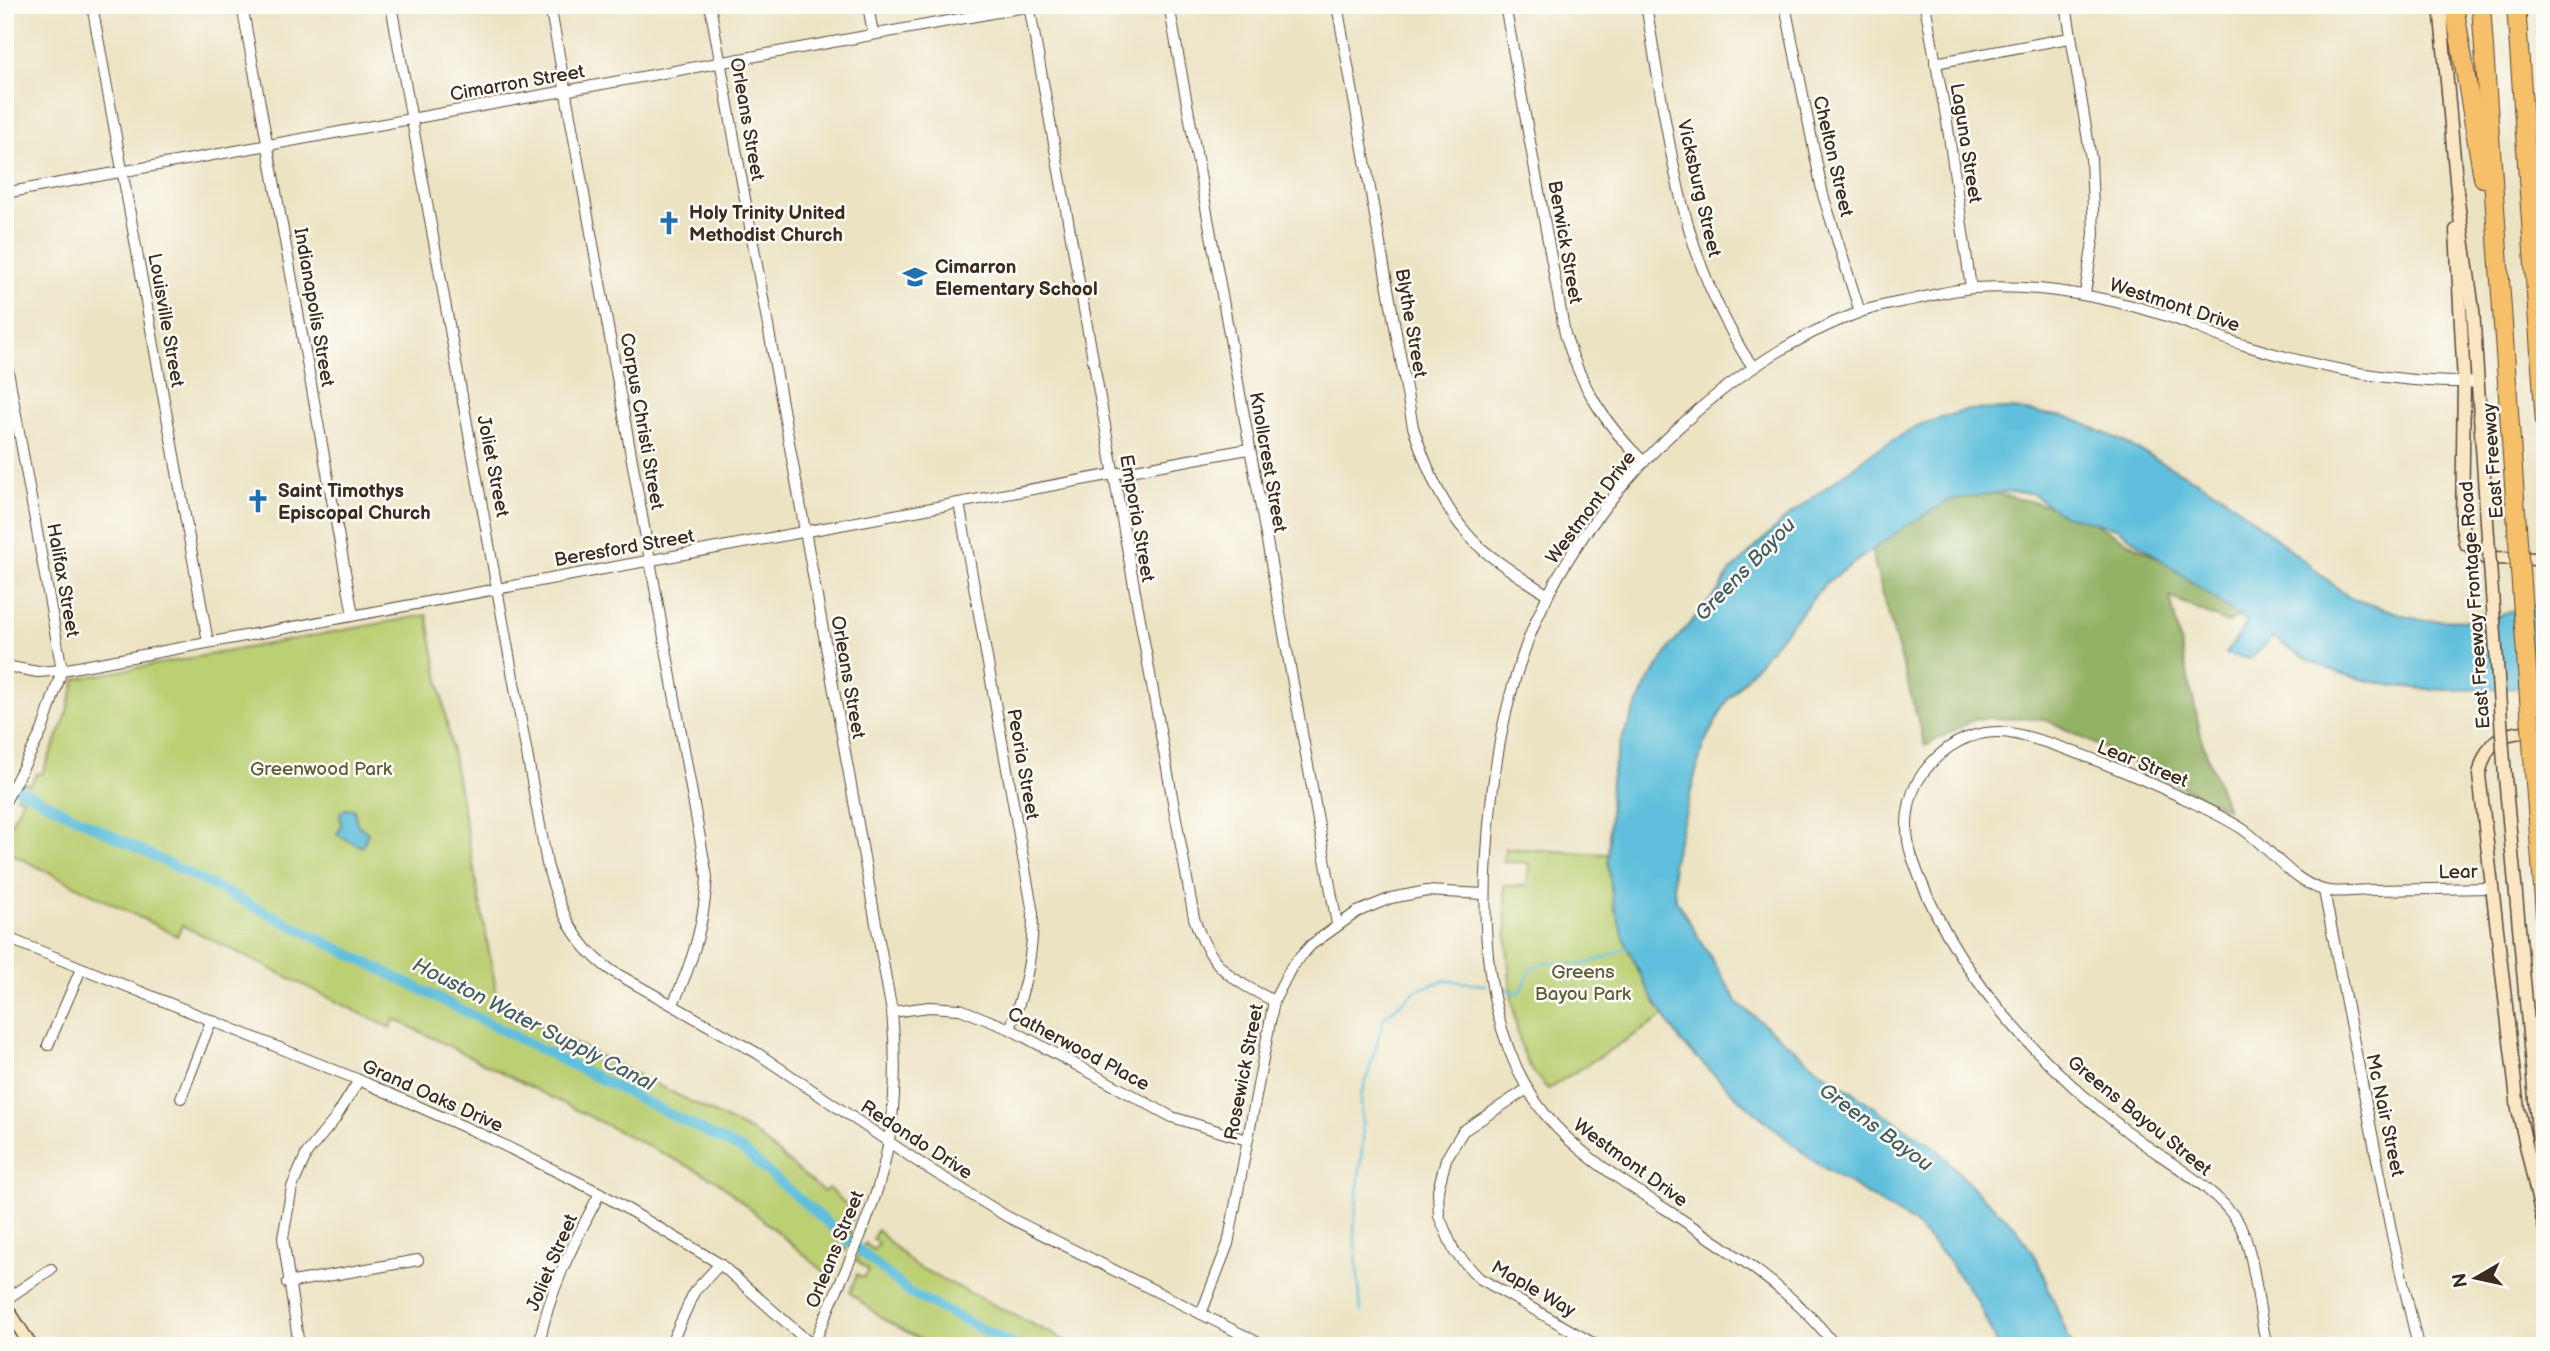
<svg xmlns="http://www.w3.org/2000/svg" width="2550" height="1351" font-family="'Balsamiq Sans',sans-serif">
	<rect width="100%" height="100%" fill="#fdfcf7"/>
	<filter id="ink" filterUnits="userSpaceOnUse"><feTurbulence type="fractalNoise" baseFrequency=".0143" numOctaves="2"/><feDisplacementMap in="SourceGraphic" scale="14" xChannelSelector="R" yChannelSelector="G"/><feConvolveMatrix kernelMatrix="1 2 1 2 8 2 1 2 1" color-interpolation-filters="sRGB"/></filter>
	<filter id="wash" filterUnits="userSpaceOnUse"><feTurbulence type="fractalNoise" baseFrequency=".00686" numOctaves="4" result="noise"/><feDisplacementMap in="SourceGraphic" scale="28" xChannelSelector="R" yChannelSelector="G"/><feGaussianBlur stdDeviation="1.57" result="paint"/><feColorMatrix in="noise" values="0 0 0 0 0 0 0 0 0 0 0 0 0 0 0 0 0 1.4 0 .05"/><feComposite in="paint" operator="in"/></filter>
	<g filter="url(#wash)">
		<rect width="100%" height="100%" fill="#ece3c3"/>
		<g fill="#bbcf73" stroke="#7b7c48" stroke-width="2">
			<polygon points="427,615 499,1006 754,1133 824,1192 828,1188 855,1212 852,1220 848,1219 845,1225 853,1234 845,1251 837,1245 827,1274 716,1180 395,1019 390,1028 182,925 177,936 12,854 5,868 5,835 23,799 16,796 24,782 30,785 37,773 42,774 64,722 76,679"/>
			<path d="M1505 848 1620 855 1674 1010 1548 1089C1539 1080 1531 1070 1526 1059 1508 1019 1507 931 1504 885L1527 886 1529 863 1503 862Z"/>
			<polygon points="877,1230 914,1265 1076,1346 932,1346 883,1319 850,1293 857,1274 863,1278 869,1271 856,1260 865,1243 873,1250 879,1244 873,1239"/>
		</g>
		<polygon fill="#94b265" stroke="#686e42" stroke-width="2" points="1970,488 2073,511 2252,611 2227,623 2170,597 2203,744 2227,809 2045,719 1977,718 1925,746 1870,547"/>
		<g fill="#5ebfdc" stroke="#4c747d" stroke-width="2">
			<path d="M2012 409 2071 418 2122 441 2221 494 2350 598 2420 620 2481 621 2545 602V684C2468 693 2388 696 2315 663 2300 657 2287 646 2273 637L2250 659 2226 654 2247 622 2117 528 2063 515 2031 493 2002 492 1950 500 1906 526 1826 583 1728 699 1703 745 1672 864 1675 898 1738 1003 1821 1071 1939 1151 1973 1188 2015 1226 2038 1262 2072 1346H1997L1977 1300 1945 1257 1913 1223 1813 1161 1736 1096 1682 1043 1649 993 1627 947 1613 903 1608 864 1611 780 1620 743 1645 687 1673 643 1720 589 1728 574 1787 517 1870 454 1919 425 1967 410Z"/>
			<polygon points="347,809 354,809 357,824 368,833 362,847 337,835 341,825 340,812"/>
		</g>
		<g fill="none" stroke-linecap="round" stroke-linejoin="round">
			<g stroke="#5ebfdc" stroke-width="2.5">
				<polyline points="1502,988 1519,993 1532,968 1545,962 1581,965 1607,957 1629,946"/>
				<polyline points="1361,1312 1354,1229 1363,1139 1361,1097 1385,1016 1417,990 1445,980 1485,985"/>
			</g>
			<polyline stroke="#5ebfdc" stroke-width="10" points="5,782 742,1150 910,1293 1016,1346"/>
		</g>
	</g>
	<g filter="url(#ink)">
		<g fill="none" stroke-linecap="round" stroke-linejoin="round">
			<g stroke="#564637" stroke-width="12">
				<g id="street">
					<polyline points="92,5 208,642"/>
					<polyline points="242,5 353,615"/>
					<path d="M391 5 547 864C559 909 573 944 612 971L757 1053 923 1165 1006 1216 1265 1346"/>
					<path d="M550 5 707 877C704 924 693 962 673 1004"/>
					<polyline points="868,5 873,34"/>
					<path d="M1029 5 1194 918C1210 967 1230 979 1274 1001"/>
					<polyline points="1169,5 1337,924"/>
					<path d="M1337 5 1413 427C1428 472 1445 515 1481 548 1501 566 1526 580 1548 595"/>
					<path d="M1505 5 1565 334C1581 386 1604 424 1644 462"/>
					<path d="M1646 5C1665 113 1675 228 1728 325 1736 340 1742 354 1753 366"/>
					<polyline points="1785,5 1823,195 1860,312"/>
					<polyline points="1925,5 1947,122 1971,288"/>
					<polyline points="2066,5 2091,159 2094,234 2085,294"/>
					<polyline points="2370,5 2403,8 2440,6"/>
					<polyline points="1935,63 2069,38"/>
					<polyline points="5,193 1036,5"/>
					<polyline points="5,354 62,670 42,731 5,802"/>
					<path d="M959 503 1033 913C1033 956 1025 990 1010 1029"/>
					<polyline points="5,666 38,672 62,670 1248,449"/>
					<polyline points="2324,891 2392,1235 2418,1346"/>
					<path d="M5 937 359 1080 487 1137 600 1193 720 1264 813 1346C834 1293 861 1242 878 1187 895 1131 898 1071 892 1012L710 5"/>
					<polyline points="892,1012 929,1007 960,1009 1010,1029 1172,1117 1247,1140"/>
					<polyline points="48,1045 81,969"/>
					<polyline points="1527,1089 1463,1131 1446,1159 1438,1190 1439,1216 1454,1251 1479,1278 1598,1346"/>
					<polyline points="181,1098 211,1021"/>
					<polyline points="287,1283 418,1260"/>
					<polyline points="5,1300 51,1269"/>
					<polyline points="1201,1314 1228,1244 1274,1001 1292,966 1311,945 1357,912 1391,898 1427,891 1484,894"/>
					<polyline points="299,1346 283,1238 292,1187 307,1153 335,1119 359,1080"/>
					<path d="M539 1346C548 1291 575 1241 600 1193"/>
					<polyline points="670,1346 694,1292 720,1264"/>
					<path d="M1835 1346C1790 1282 1691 1227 1624 1182 1586 1156 1549 1128 1526 1086 1487 1017 1482 932 1487 854 1492 765 1507 676 1548 595 1607 479 1735 357 1858 313 1876 306 1897 303 1916 299 1935 295 1955 289 1975 288 2041 284 2107 297 2170 317 2195 325 2219 338 2244 345 2322 369 2398 384 2479 382"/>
					<path d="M2267 1346C2258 1312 2255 1249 2238 1222 2216 1187 2162 1159 2129 1133 2037 1062 1950 969 1912 857 1903 831 1906 796 1923 773 1941 749 1965 733 1996 732 2036 729 2207 805 2244 830 2270 848 2292 882 2324 890 2337 894 2357 890 2371 890 2411 889 2451 889 2492 888"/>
				</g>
			</g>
			<g stroke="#564637" stroke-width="15">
				<g id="secondary">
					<polyline points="2440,5 2458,202 2473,310 2487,522"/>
					<polyline points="2456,230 2464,382 2462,526 2465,543 2485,558 2545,559"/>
					<path d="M2545 731C2506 732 2488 733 2479 775L2518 1109 2545 1230"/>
					<polyline points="2505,777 2544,1195"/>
					<polyline points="5,1305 31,1346"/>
				</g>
			</g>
			<g stroke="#564637" stroke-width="20">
				<g id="highway">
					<polyline points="2454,5 2483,178"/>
					<polyline points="2481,5 2517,527"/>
					<polyline points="2516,5 2545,424"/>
					<polyline points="2539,225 2544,179 2545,116"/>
					<polyline points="2534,770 2545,914"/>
				</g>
			</g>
			<use href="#street" stroke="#fff" stroke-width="10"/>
			<use href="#secondary" stroke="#fbe6c4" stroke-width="12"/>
			<use href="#highway" stroke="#f6c06b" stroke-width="18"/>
			<g stroke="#564637" stroke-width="15" stroke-linecap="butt">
				<polyline id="secondary-bridge" points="2487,522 2505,777"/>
			</g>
			<g stroke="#564637" stroke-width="20" stroke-linecap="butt">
				<polyline id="highway-bridge" points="2517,527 2534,770"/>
			</g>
			<use href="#secondary-bridge" stroke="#fbe6c4" stroke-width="12"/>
			<use href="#highway-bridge" stroke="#f6c06b" stroke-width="18"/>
		</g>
	</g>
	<defs>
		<g id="church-bare" transform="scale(1.89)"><path d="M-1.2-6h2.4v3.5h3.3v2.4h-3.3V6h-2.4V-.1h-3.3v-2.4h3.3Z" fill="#1f6fb2" stroke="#fdfcf7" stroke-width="2.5" paint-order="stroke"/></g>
		<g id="school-bare" transform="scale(1.89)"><path d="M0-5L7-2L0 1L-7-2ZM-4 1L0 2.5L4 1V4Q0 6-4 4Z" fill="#1f6fb2" stroke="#fdfcf7" stroke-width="2.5" paint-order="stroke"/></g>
	</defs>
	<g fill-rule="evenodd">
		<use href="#church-bare" x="669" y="223"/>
		<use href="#school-bare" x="915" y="277"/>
		<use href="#church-bare" x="258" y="501"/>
	</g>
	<g text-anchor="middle" stroke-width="5" stroke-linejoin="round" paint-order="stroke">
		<g font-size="19" fill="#3b2a1e" stroke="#fdfcf7">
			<text transform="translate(517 82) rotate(-10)" y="7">Cimarron Street</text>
			<text transform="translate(748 119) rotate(80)" y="7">Orleans Street</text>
			<text transform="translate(1967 143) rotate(81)" y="7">Laguna Street</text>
			<text transform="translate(1834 156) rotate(77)" y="7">Chelton Street</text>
			<text transform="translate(1700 188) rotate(77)" y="7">Vicksburg Street</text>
			<text transform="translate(1566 242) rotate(80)" y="7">Berwick Street</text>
			<text transform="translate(2175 304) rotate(18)" y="7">Westmont Drive</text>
			<text transform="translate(315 307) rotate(80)" y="7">Indianapolis Street</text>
			<text transform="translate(167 320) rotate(80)" y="7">Louisville Street</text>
			<text transform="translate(1412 323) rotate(80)" y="7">Blythe Street</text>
			<text transform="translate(643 421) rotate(80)" y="7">Corpus Christi Street</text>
			<text transform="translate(2492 461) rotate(-94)" y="7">East Freeway</text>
			<text transform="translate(1269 462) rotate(80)" y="7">Knollcrest Street</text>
			<text transform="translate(494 466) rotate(79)" y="7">Joliet Street</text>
			<text transform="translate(1590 507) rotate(-53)" y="7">Westmont Drive</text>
			<text transform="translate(1138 518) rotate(80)" y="7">Emporia Street</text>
			<text transform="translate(624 547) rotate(-10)" y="7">Beresford Street</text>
			<text transform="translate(64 580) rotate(80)" y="7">Halifax Street</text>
			<text transform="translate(2474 605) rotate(-94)" y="7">East Freeway Frontage Road</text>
			<text transform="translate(849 677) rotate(80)" y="7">Orleans Street</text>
			<text transform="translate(2143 763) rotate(22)" y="7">Lear Street</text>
			<text transform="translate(1024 764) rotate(80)" y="7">Peoria Street</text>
			<text transform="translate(2458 871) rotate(-1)" y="7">Lear</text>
			<text transform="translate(1079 1048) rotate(28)" y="7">Catherwood Place</text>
			<text transform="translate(1243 1072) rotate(-79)" y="7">Rosewick Street</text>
			<text transform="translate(433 1095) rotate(24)" y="7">Grand Oaks Drive</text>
			<text transform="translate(2140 1115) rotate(39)" y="7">Greens Bayou Street</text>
			<text transform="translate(2386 1115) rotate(78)" y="7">Mc Nair Street</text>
			<text transform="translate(917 1139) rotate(33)" y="7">Redondo Drive</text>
			<text transform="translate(1631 1162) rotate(36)" y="7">Westmont Drive</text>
			<text transform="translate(834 1249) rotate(-68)" y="7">Orleans Street</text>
			<text transform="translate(551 1262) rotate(-67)" y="7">Joliet Street</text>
			<text transform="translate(1534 1288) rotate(30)" y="7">Maple Way</text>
		</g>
		<g font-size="19" font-weight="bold" fill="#3b2a1e" stroke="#fdfcf7" text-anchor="start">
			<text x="689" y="219">Holy Trinity United<tspan x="689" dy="22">Methodist Church</tspan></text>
			<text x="935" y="273">Cimarron<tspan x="935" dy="22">Elementary School</tspan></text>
			<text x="278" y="497">Saint Timothys<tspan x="278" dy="22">Episcopal Church</tspan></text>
		</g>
		<g font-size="19" fill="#615c38" stroke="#fdfcf7">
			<text x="321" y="775">Greenwood Park</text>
			<text x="1583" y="978">Greens<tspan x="1583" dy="22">Bayou Park</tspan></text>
		</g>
		<g font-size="21" font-style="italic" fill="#475e60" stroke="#fdfcf7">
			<text transform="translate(1745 569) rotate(-46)" y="7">Greens Bayou</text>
			<text transform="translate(534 1024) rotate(27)" y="7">Houston Water Supply Canal</text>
			<text transform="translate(1876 1127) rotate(36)" y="7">Greens Bayou</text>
		</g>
	</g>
	<rect width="2550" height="1351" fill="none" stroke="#fdfcf7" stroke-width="28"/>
	<g transform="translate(2476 1278) rotate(261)" stroke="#fdfcf7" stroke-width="5" paint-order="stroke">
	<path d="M0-5L12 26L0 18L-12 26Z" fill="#3b2a1e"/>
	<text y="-10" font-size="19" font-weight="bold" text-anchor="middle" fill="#3b2a1e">N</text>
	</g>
</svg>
